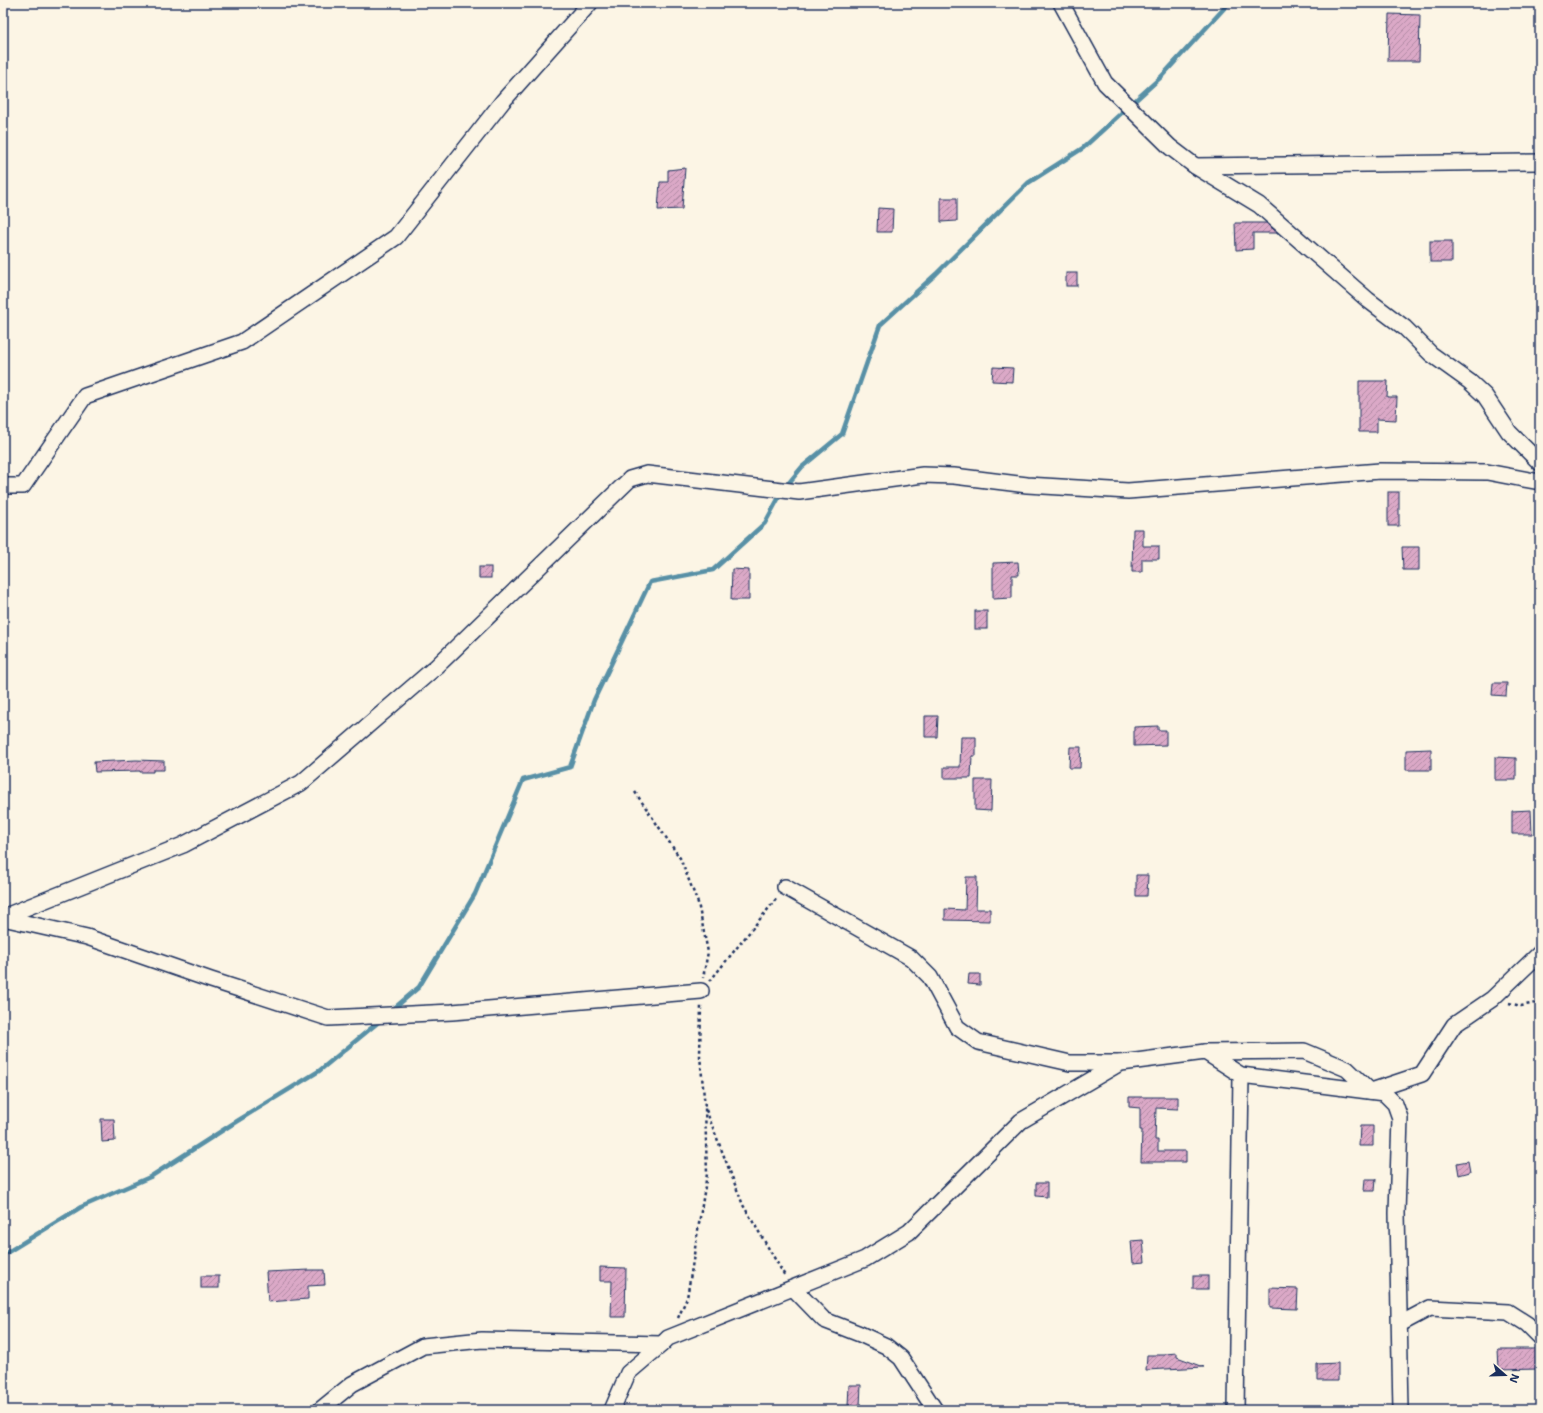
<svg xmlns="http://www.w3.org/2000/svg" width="1543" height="1413" font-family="'Shantell Sans',sans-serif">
	<defs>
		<pattern id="building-hatch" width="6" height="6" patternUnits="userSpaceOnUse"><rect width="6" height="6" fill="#dba9c7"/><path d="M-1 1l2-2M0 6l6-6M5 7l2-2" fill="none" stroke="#b18aa5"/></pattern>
	</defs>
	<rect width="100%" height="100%" fill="#fcf5e5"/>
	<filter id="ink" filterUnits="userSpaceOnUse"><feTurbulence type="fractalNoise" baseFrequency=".025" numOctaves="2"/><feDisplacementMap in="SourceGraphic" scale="8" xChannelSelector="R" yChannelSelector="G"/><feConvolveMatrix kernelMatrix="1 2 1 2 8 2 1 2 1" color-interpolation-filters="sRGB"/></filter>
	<g filter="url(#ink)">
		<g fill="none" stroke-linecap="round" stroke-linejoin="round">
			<g stroke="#5890a6" stroke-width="4.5">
				<polyline points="391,1011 419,987 475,894 523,780 570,767 594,700 650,582 713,570 765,523 783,490 802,467 842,434 880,325 936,274 1028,183 1083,148 1161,77 1229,3"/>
				<polyline points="3,1255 81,1207 150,1177 234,1123 319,1071 381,1020"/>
			</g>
		</g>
		<g fill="url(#building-hatch)" stroke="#1b2f5e">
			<polygon points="1389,14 1420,15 1419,61 1388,61"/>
			<polygon points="685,168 682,209 658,210 660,182 668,182 668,170"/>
			<polygon points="941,198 957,198 957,221 941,222"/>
			<polygon points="878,208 893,209 892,232 877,232"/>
			<polygon points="1235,223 1266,223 1278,233 1253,233 1253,249 1236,250"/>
			<rect x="1430" y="241" width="22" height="21"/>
			<rect x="1066" y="273" width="11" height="13"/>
			<polygon points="993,367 1013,368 1012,382 992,381"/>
			<polygon points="1359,381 1388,381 1387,397 1397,397 1396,420 1377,419 1377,432 1359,432"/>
			<rect x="1388" y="492" width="11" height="34"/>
			<polygon points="1133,529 1143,529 1143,546 1159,546 1159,559 1142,559 1142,572 1132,572"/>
			<polygon points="1402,547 1419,547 1419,570 1403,570"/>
			<polygon points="1018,562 1019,575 1012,575 1012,598 993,599 993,563"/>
			<rect x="479" y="567" width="12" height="11"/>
			<polygon points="732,569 749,570 749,600 731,600"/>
			<rect x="975" y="611" width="12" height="18"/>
			<polygon points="1493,683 1507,683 1506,696 1492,695"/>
			<polygon points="925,716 938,716 937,737 925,737"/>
			<polygon points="1158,726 1158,730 1166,730 1166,745 1134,746 1134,727"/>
			<polygon points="961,737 976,737 976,756 972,756 971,778 944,778 944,767 960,767"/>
			<polygon points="1070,747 1081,747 1080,768 1069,768"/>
			<polygon points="1431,749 1431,770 1406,770 1406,750"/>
			<polygon points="1495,757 1516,758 1516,780 1495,780"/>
			<polygon points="136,760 164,761 164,770 153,770 153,772 140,772 140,771 95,772 94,762"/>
			<polygon points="975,780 992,780 991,811 975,810"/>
			<polygon points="1531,810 1532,834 1512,834 1512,811"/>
			<polygon points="1136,875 1148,875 1147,896 1136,896"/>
			<polygon points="966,877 977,877 976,909 990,909 990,921 945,920 945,909 965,910"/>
			<polygon points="969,974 980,974 980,985 968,984"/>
			<polygon points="1129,1097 1178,1097 1178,1109 1156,1108 1155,1140 1158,1140 1158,1151 1186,1151 1186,1162 1141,1162 1142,1130 1140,1130 1140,1108 1129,1107"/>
			<polygon points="101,1119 114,1119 115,1141 102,1142"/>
			<polygon points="1360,1126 1373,1126 1373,1146 1359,1146"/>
			<polygon points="1468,1161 1470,1172 1459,1175 1457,1163"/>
			<polygon points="1365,1179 1376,1179 1375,1191 1364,1191"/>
			<polygon points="1036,1183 1047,1183 1047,1197 1036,1196"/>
			<polygon points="1143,1240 1145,1262 1133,1263 1131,1241"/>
			<polygon points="600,1267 626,1268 625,1317 611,1317 612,1281 600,1281"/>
			<polygon points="310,1270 324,1270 325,1285 308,1286 308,1299 268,1302 266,1272"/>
			<rect x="201" y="1276" width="18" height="12"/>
			<rect x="1193" y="1276" width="15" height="13"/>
			<polygon points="1270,1288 1298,1289 1297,1309 1270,1308"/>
			<polygon points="1498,1349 1537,1349 1537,1369 1499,1370"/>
			<polygon points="1177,1353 1177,1357 1204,1367 1146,1370 1147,1355 1165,1355 1165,1354"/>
			<polygon points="1338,1363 1338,1381 1317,1381 1317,1364"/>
			<polygon points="849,1385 861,1385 860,1406 848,1405"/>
		</g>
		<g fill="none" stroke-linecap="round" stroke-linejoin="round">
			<g stroke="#1b2f5e" stroke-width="18">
				<g id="minor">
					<polyline points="1061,3 1105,83 1170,147 1195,166 1259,205 1368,300 1405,328 1431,354 1470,382 1485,396 1509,432 1540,463"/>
					<polyline points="1195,166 1540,162"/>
					<polyline points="3,486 23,486 85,396 242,342 396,237 503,101 590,3"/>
					<polyline points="785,887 911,958 930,977 957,1027 978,1042 1070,1063 1121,1063 1205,1052 1241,1075 1384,1093 1395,1104 1400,1118 1397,1213 1401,1410"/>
					<polyline points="3,917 183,845 301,783 437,666 630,479 647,474 799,492 923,475 954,476 1027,485 1128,491 1380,471 1487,472 1540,482"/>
					<polyline points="3,918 87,937 211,980 328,1018 452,1012 701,991"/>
					<polyline points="1205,1052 1304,1051 1347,1069 1370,1091"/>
					<polyline points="1371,1091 1422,1074 1454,1025 1492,999 1540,953"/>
					<polyline points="793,1288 824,1320 860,1334 886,1346 901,1358 935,1410"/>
					<polyline points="1400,1324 1430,1308 1508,1312 1527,1324 1540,1337"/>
					<polyline points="320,1410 352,1384 423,1346 482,1340 662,1344 668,1338 865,1259 909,1232 1021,1121 1120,1063"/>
					<polyline points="612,1410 628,1373 662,1344"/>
					<polyline points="1236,1410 1241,1075"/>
				</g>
			</g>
			<g stroke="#1b2f5e" stroke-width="2.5" stroke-dasharray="3 3" stroke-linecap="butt">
				<polyline points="635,792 680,858 698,903 708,952 703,978"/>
				<polyline points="710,981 777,898"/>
				<polyline points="1509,1003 1521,1006 1540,1002"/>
				<polyline points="706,1110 743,1205 785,1276"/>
				<polyline points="678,1318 687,1298 707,1174 705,1107 700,1056 701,1005"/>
			</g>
			<use href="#minor" stroke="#fcf5e5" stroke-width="15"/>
		</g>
	</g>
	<rect width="1543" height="1413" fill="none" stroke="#fcf5e5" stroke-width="16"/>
	<rect x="8" y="8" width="1527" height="1397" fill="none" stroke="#1b2f5e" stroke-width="1.5" filter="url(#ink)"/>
	<g transform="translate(1505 1375) rotate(110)" stroke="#fcf5e5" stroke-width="3" paint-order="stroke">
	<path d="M0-3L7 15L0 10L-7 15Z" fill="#1b2f5e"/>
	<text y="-6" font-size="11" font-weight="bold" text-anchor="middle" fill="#1b2f5e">N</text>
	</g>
</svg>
